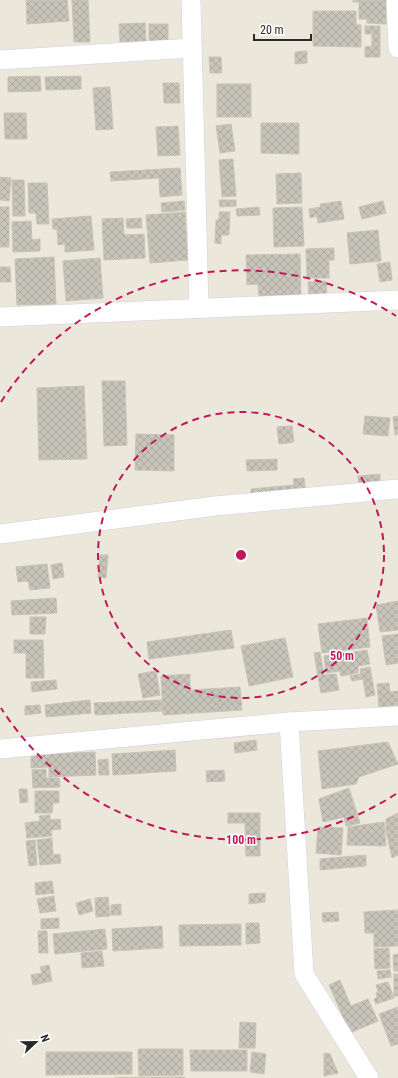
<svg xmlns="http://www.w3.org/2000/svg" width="398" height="1078" font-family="'Roboto Condensed',sans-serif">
	<defs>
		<pattern id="building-cross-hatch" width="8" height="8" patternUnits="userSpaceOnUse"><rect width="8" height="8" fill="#c7c4ba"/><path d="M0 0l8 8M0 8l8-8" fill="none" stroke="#aba8a0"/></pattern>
	</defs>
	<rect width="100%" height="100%" fill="#ece7db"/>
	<g fill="url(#building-cross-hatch)" stroke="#c7c4b4">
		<polygon points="26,0 67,0 69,21 27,24"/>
		<polygon points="72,0 88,0 90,42 74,42"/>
		<polygon points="353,0 386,0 386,24 367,23 367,19 359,19 359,2 353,2"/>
		<polygon points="313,11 356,11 356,25 361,25 361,47 313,46"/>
		<polygon points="145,23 146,41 120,42 119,24"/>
		<polygon points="149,24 168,24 168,41 149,42"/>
		<polygon points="365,26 380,26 380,57 365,57 365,47 372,46 372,34 365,34"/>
		<polygon points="307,51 307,63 295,64 295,52"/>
		<polygon points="209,57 221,57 222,73 210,73"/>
		<polygon points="40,76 41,91 8,92 8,77"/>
		<polygon points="81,76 81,89 46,90 45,77"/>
		<polygon points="163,83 179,83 180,103 164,103"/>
		<rect x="217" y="84" width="34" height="33"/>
		<polygon points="110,87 113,129 96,130 93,88"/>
		<polygon points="4,113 26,113 27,139 5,139"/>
		<polygon points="261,123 299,123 299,154 261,153"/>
		<polygon points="231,124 235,151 220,153 216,126"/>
		<polygon points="178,126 180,155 158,156 156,127"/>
		<polygon points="233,159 236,196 222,197 219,160"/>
		<polygon points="180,168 182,195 160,197 159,178 111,181 110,172"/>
		<polygon points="301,173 302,203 277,204 276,174"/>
		<polygon points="0,177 11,178 9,201 0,200"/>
		<polygon points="12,180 24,180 25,216 13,216"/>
		<polygon points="28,183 47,183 49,224 37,224 36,213 29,213"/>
		<polygon points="219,200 236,200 236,206 220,207"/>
		<polygon points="184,201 185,210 162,212 161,203"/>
		<polygon points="341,201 344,219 318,223 317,216 310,218 309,209 321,207 320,204"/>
		<polygon points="383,201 386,213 362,219 359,207"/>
		<rect x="0" y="207" width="9" height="40"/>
		<polygon points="259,207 260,215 237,216 236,209"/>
		<polygon points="302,207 304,246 274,247 273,208"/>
		<polygon points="185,212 188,260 150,263 146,215"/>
		<polygon points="219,212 230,212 229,235 221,235 221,244 215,243 216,220 219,220"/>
		<polygon points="91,216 94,250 65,252 65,244 58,245 57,229 53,229 52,219"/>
		<polygon points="123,218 124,235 144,234 145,258 104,260 102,219"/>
		<polygon points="141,218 142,228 127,228 126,219"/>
		<polygon points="31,221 32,240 40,239 40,251 13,252 12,222"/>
		<polygon points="378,230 381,261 350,264 347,233"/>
		<polygon points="334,248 334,260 329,260 329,278 307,278 306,249"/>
		<polygon points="300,254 301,295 259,296 258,284 247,285 246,255"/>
		<polygon points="54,257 56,304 17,305 15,259"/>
		<polygon points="100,258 103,298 66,301 63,261"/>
		<polygon points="390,262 392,280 380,282 377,264"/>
		<polygon points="0,267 10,267 11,282 0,282"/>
		<polygon points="326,281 327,295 309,296 308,282"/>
		<polygon points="102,381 125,381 127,445 104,446"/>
		<polygon points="84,386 87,459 39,460 37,388"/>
		<polygon points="365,416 390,418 388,436 363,434"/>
		<polygon points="398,416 398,434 395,435 393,417"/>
		<polygon points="292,426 294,442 279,444 277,427"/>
		<polygon points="136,434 174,435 174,471 135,470"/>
		<polygon points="277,459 277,470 247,471 246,460"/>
		<polygon points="380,474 380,488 359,489 358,476"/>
		<polygon points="304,478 306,493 251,498 251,489 294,485 293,479"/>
		<polygon points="100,555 108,555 106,578 98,577"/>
		<polygon points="62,563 64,577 53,579 51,565"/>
		<polygon points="47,564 50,588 30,590 28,581 18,582 16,567"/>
		<polygon points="56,598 57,613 12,615 11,601"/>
		<polygon points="398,601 398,630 380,632 376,605"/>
		<polygon points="30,617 46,617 45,634 30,634"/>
		<polygon points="367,618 370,647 322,653 318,624"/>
		<polygon points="231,630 234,648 149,659 147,642"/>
		<polygon points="398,634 398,663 386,665 382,636"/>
		<polygon points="285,638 293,677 249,686 241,646"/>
		<polygon points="14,640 43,640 44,678 26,678 26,653 14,653"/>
		<polygon points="367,650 370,664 358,666 358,673 341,676 340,671 326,673 324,656"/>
		<polygon points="320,652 324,675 336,674 339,690 321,693 314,653"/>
		<polygon points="370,667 375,695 366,697 363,679 352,681 350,676 361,674 360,669"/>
		<polygon points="156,671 160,695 143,698 138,674"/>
		<polygon points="190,674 190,690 240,687 242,710 163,715 161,676"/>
		<polygon points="56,680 57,689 32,692 31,682"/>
		<polygon points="389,683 390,692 398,691 398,705 379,707 377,684"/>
		<polygon points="90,700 91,713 46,717 45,705"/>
		<polygon points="161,700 162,711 95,715 94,703"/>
		<polygon points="40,705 41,713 25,715 25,706"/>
		<polygon points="256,740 257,750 235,753 234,743"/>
		<polygon points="388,742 398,764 359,777 356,784 322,789 318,751"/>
		<polygon points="175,750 176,771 113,775 112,754"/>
		<polygon points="95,752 96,775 49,777 49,767 31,768 31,755"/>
		<polygon points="108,759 109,775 99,775 98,760"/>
		<polygon points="46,769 46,778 59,778 60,787 33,788 32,770"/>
		<polygon points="224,770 225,781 207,782 206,771"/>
		<polygon points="349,788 360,823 346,826 344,817 323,822 319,799"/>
		<polygon points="19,789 27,789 28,802 20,803"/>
		<polygon points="35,791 59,791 59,803 53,803 52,813 35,813"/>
		<polygon points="228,813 260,813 260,856 246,856 245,823 228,823"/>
		<polygon points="398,813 398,855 392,858 386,831 386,819"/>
		<polygon points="50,815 50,820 60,819 61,829 51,830 52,836 27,838 25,823 40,821 39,816"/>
		<polygon points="384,822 386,846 347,845 348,827"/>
		<polygon points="318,827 343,828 341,855 316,853"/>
		<polygon points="52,838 53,855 60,854 61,863 40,865 37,840"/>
		<polygon points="35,840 37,865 29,866 26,841"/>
		<polygon points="366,855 366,866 320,870 320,859"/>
		<polygon points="52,881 54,893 36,895 35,883"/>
		<polygon points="265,893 265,902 249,904 249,894"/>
		<polygon points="54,896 56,911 40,913 37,899"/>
		<polygon points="108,897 110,916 96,917 95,898"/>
		<polygon points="90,899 93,911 79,915 76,903"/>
		<polygon points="121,904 121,915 111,915 111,905"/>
		<polygon points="398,910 398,946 374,947 374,933 365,933 364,912"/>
		<polygon points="338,912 339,921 323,922 322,913"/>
		<polygon points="59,918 59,928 41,929 41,919"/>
		<polygon points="246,923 259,923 260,943 246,944"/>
		<polygon points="241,924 241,945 180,946 179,925"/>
		<polygon points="162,926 163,948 113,951 112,929"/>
		<polygon points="105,929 107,949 55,954 53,934"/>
		<polygon points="38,931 47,931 48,953 39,953"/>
		<polygon points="389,948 390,968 375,969 374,949"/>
		<polygon points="102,951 104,966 82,968 81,953"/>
		<polygon points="398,954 398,971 394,971 393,955"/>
		<polygon points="49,965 52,981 33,985 31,975 42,973 40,967"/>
		<polygon points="390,970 391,977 378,979 377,971"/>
		<rect x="394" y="974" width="4" height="22"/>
		<polygon points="340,980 351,1006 368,999 378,1021 350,1033 329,985"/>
		<polygon points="388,982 394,998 376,1004 374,999 377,998 376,993 378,992 376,985"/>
		<polygon points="398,1007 398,1044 391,1046 379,1014"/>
		<polygon points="240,1022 256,1023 255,1048 239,1048"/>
		<polygon points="138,1049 183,1049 183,1075 139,1076"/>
		<polygon points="190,1050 247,1050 247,1071 191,1071"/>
		<polygon points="46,1052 132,1052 132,1074 46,1075"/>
		<polygon points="252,1052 266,1054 264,1074 250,1072"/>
		<polygon points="324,1053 330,1054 338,1073 324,1076"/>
		<polygon points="185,1077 185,1078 114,1078"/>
	</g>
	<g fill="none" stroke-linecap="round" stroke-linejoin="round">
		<g stroke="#d0d0e3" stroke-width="20">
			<g id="street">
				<polyline points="191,0 199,308"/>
				<polyline points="396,0 398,48"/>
				<polyline points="0,60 192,48"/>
				<polyline points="0,317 398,300"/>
				<polyline points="0,534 215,506 398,489"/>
				<polyline points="289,722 304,974 369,1078"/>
				<polyline points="0,749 289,722 398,716"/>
			</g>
		</g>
		<use href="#street" stroke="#fff" stroke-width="19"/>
	</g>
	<g fill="none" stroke="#c2185b" stroke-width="2" stroke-dasharray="7 5">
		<circle cx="241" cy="555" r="143"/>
		<path d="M396 794A285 285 0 0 1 1 708M1 402A285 285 0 0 1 396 316"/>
	</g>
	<circle cx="241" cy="555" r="6" fill="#c2185b" stroke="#fff" stroke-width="2"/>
	<g font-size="12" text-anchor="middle" font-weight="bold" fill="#c2185b" stroke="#fff" stroke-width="3" stroke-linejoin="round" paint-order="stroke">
		<text x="342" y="660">50 m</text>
		<text x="241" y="844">100 m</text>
	</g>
	<g transform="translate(36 1042) rotate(68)" stroke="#ffffff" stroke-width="3" paint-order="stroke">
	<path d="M0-3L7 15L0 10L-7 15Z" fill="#292929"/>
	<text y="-6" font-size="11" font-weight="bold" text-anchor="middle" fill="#292929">N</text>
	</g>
	<path d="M254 34v6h57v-6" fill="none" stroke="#292929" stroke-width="2"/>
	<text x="260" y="34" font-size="12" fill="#292929" stroke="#ffffff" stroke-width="3" paint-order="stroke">20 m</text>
</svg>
